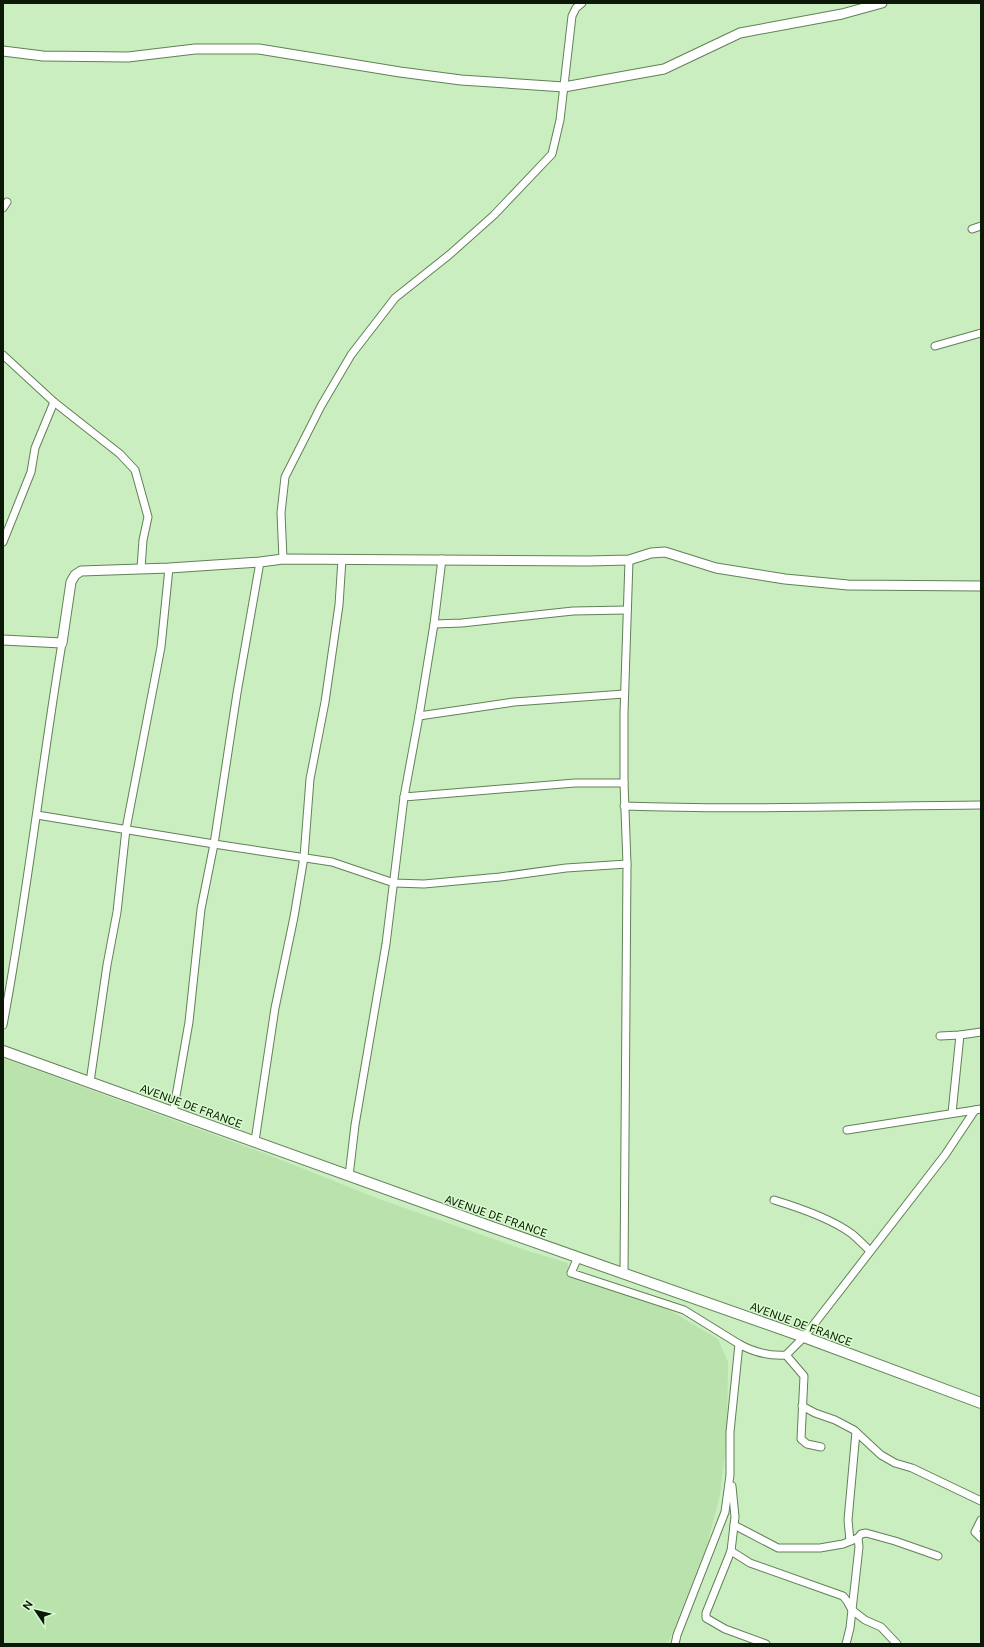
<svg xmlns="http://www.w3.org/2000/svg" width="984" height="1647" font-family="'Public Sans',sans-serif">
	<rect width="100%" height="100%" fill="#caeebf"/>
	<polygon fill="#bae2ad" points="3,1058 266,1154 379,1199 522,1249 568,1263 568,1275 664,1307 718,1339 728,1362 727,1439 720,1495 707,1545 668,1644 3,1644"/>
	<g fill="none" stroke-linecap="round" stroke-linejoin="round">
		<g stroke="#618157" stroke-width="9">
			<g id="minor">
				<polyline points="3,208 7,202"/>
				<polyline points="972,229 981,226"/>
				<polyline points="935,346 981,333"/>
				<polyline points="3,355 54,402 120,454 135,470 148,517 143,540 141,568"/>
				<polyline points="3,542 31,472 35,448 54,402"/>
				<polyline points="283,559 281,513 285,477 321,406 351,355 395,298 449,255 494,215 552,154 560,120 572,16 576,8 582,3"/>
				<polyline points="434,624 462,623 573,611 627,610"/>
				<polyline points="419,716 514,702 624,694"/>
				<polyline points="404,797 575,783 624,783"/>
				<path d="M624 806C743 810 862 806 981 805"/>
				<polyline points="37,815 214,844 332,862 394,883 424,884 500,877 566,868 627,864"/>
				<path d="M3 1025C27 898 41 770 62 643"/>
				<polyline points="940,1036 960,1035 981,1032"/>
				<polyline points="90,1082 107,965 117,912 126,829 161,647 169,568"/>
				<polyline points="173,1113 189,1022 201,909 214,844 237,693 260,562"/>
				<polyline points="952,1113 960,1035"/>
				<polyline points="847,1130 975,1110"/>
				<polyline points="255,1141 275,1008 294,917 304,857 310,779 325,702 339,605 342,559"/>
				<polyline points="349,1176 355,1125 386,944 404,797 419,716 434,624 442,559"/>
				<path d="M774 1200C797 1207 832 1219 852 1234 858 1239 864 1245 870 1251"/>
				<polyline points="578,1257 571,1273 684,1310 739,1344 730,1432 730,1475 725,1512 677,1635 675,1644"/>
				<polyline points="624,1274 627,864 624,783 624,713 629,560"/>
				<path d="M739 1344C753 1352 769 1356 786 1355L804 1337 945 1155 975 1110 981 1109"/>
				<polyline points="786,1355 804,1376 801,1439 807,1444 821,1447"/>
				<polyline points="802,1406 815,1413 835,1420 854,1430 881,1455 895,1463 912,1468 981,1501"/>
				<polyline points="732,1486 735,1517 731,1551 706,1613 706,1618 725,1629 766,1644"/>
				<polyline points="981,1520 975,1532 981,1538"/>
				<polyline points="734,1525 778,1548 820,1548 843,1544 858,1538"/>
				<polyline points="850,1541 848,1520 856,1432"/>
				<polyline points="731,1551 750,1563 843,1596 847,1601 852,1610 865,1620 881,1627 897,1644"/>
				<polyline points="846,1644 850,1628 859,1547 858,1538 861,1534 866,1533 895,1541 938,1556"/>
			</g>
		</g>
		<g stroke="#618157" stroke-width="11">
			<g id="tertiary">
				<polyline points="3,51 43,56 128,57 195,49 259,49 400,72 461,80 564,87 664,69 740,33 842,14 882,3"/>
				<polyline points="3,640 62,643 71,582 75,575 81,571 169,568 260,562 283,559 588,561 629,560 651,553 665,552 716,568 785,579 848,585 981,586"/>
			</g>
		</g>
		<g stroke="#618157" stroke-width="12">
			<polyline id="secondary" points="3,1051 489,1226 804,1337 981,1403"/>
		</g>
		<use href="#minor" stroke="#fff" stroke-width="7"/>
		<use href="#tertiary" stroke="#fff" stroke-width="9"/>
		<use href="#secondary" stroke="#fff" stroke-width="10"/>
	</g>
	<g text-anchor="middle" stroke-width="3" stroke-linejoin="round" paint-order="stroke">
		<g font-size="11" fill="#0b1707" stroke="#d7fbcc">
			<text transform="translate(191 1106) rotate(20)" y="4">AVENUE DE FRANCE</text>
			<text transform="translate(496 1216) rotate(19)" y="4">AVENUE DE FRANCE</text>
			<text transform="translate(801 1324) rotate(20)" y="4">AVENUE DE FRANCE</text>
		</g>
	</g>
	<rect width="984" height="1647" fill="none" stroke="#0b1707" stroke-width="8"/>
	<g transform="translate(36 1611) rotate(305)" stroke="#d7fbcc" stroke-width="3" paint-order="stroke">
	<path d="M0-3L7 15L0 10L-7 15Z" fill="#0b1707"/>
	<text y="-6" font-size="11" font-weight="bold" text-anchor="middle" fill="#0b1707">N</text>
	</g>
</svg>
